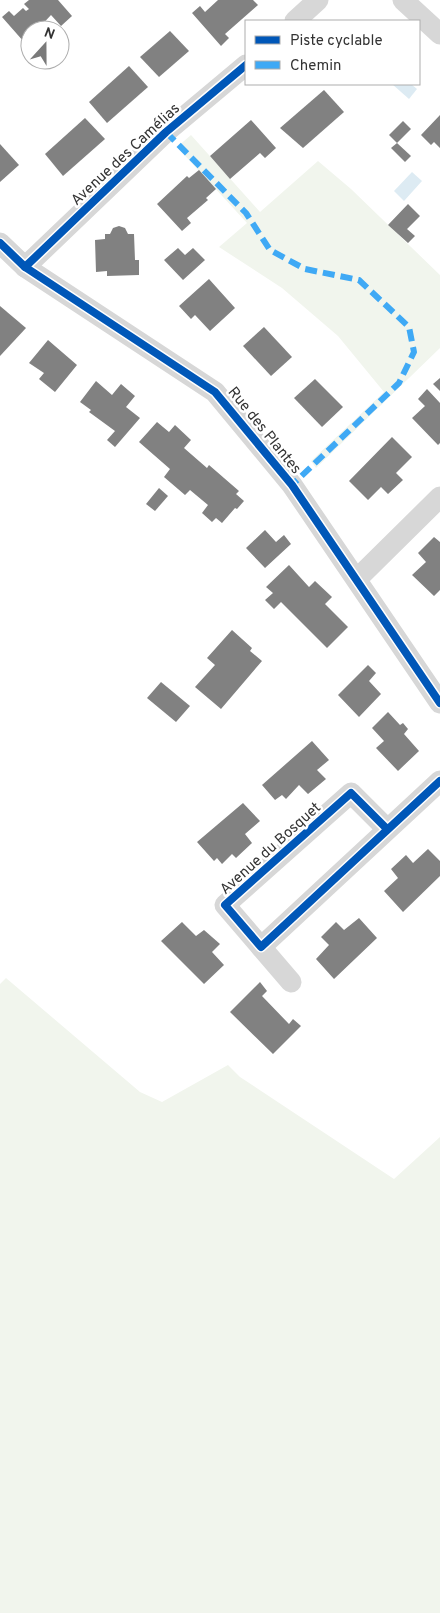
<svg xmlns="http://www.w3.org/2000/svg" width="440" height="1613" font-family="Overpass,sans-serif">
	<rect width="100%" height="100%" fill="#fff"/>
	<g fill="#f1f5ed">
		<polygon points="191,135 260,212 318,161 351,189 440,275 440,348 316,468 311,461 384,392 338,336 282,288 219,247 247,223 177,147"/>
		<polygon points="6,978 140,1092 162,1102 228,1065 240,1077 394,1179 440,1137 440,1613 0,1613 0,984"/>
	</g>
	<g fill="#ddebf3">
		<polygon points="392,84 411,84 417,89 409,99"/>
		<polygon points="412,172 422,181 404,201 394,191"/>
	</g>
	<g fill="#818181">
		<polygon points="29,0 58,0 72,16 61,26 51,15 37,30 30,30 30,36 24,42 2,17 9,11 14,16 23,8 26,11 29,9 24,4"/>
		<polygon points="218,0 253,0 258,5 225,34 229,38 221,46 192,13 200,6 205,12"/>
		<polygon points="170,31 189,51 159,77 140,57"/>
		<polygon points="129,66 148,87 107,123 89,102"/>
		<polygon points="324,90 344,112 303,148 280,128"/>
		<polygon points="440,115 440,148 434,142 431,145 421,135"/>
		<polygon points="85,118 105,139 63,176 45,154"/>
		<polygon points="251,120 276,148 265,158 260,153 230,179 210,156"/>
		<polygon points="403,121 411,129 397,143 389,135"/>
		<polygon points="397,143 411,156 405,162 391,148"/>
		<polygon points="0,144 19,165 0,182"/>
		<polygon points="199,170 216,189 206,198 208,200 187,218 191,223 182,231 157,204 187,176 189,178"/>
		<polygon points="408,204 420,216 407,229 415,236 408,243 388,225"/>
		<polygon points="119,226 125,228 128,234 134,234 135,260 139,260 139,275 107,276 107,271 96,272 95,240 105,239 105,234 110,234 113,228"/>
		<polygon points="178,248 185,255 193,248 205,260 183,280 164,260"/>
		<polygon points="209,279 235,308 210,331 195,315 191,319 179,306"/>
		<polygon points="0,306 26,328 0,356"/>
		<polygon points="264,327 292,357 271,376 243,346"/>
		<polygon points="48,340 77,365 55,392 39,379 44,373 29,363"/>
		<polygon points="440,378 440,391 433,384"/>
		<polygon points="315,379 343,407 322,427 294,398"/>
		<polygon points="96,381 112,395 121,384 135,396 126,407 140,418 115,447 107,440 115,431 89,412 91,410 80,402"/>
		<polygon points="427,389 440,403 440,443 438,445 412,418 425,406 418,399"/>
		<polygon points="157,422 169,432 175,425 191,440 184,448 207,468 209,465 239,491 236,494 244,501 237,509 235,508 222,523 216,518 212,522 202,513 208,505 190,490 185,495 164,477 170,469 139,442"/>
		<polygon points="392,437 412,457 396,473 403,480 388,494 381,487 368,500 349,481"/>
		<polygon points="159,488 168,496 155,511 146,504"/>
		<polygon points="265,530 276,542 284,535 291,544 265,568 246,548"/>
		<polygon points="434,537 440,542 440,590 434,596 412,575 426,562 418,553"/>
		<polygon points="289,565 309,587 315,581 332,597 325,604 348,627 327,648 281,602 274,609 265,600 273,593 266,587"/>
		<polygon points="232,630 252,648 250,651 262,661 221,709 195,687 215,665 207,658"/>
		<polygon points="368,665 376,673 369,681 381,694 359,717 338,695"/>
		<polygon points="161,682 190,706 176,722 147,698"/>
		<polygon points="388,712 400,725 403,723 408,729 404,734 419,751 398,771 376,748 384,741 372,728"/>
		<polygon points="312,741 329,760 317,770 326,779 308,794 299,785 286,799 282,795 275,800 262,785"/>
		<polygon points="243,803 260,821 245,834 252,843 236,858 232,854 222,864 217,858 214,861 197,842"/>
		<polygon points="428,849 440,861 440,876 403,912 384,891 398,878 391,869 406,855 413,863"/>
		<polygon points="359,918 377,938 334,979 316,959 329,945 321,937 336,922 344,930"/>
		<polygon points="182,922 196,936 204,930 220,944 212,952 224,965 204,984 161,941"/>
		<polygon points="260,982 267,991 262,996 289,1024 293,1019 301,1026 273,1054 230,1012"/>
	</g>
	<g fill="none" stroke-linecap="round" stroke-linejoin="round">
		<g stroke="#d7d7d7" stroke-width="21">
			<polyline points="403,0 440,34"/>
			<polyline points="295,21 318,0"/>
			<polyline points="0,243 25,267 215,392 292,485 440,703"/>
			<polyline points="25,267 166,132 246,65"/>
			<polyline points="357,579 440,497"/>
			<polyline points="387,829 351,793 225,905 261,947 440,781"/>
			<polyline points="261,947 291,982"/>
		</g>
		<polyline stroke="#3fa9f5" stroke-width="6" stroke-dasharray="12 6" stroke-linecap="butt" points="166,132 246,213 270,250 305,269 359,280 409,327 414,352 399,383 292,485"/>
		<g stroke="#fff" stroke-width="11">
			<g id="cycleway">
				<polyline points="0,243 25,267 215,392 292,485 440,703"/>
				<polyline points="25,267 166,132 246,65"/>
				<polyline points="387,829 351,793 225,905 261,947 440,781"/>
			</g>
		</g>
		<use href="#cycleway" stroke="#0057b8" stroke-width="8"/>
	</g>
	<g text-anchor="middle" stroke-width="5" stroke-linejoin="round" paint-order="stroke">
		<g font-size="15" fill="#333" stroke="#fff">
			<text transform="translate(125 154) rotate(-43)" y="5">Avenue des Camélias</text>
			<text transform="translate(265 430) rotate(51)" y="5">Rue des Plantes</text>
			<text transform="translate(270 848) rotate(-42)" y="5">Avenue du Bosquet</text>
		</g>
	</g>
	<rect x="245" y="20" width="175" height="65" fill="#ffffff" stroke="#adadad"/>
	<rect x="255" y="36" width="25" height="8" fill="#0057b8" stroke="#adadad"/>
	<text x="290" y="45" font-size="15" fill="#333333">Piste cyclable</text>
	<rect x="255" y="61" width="25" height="8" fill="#3fa9f5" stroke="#adadad"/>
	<text x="290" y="70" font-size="15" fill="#333333">Chemin</text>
	<g transform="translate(45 45) rotate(21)"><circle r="24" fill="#ffffff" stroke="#adadad"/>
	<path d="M0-4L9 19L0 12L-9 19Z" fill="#7a7a7a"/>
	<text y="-8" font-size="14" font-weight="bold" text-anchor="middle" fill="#333333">N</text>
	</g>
</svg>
